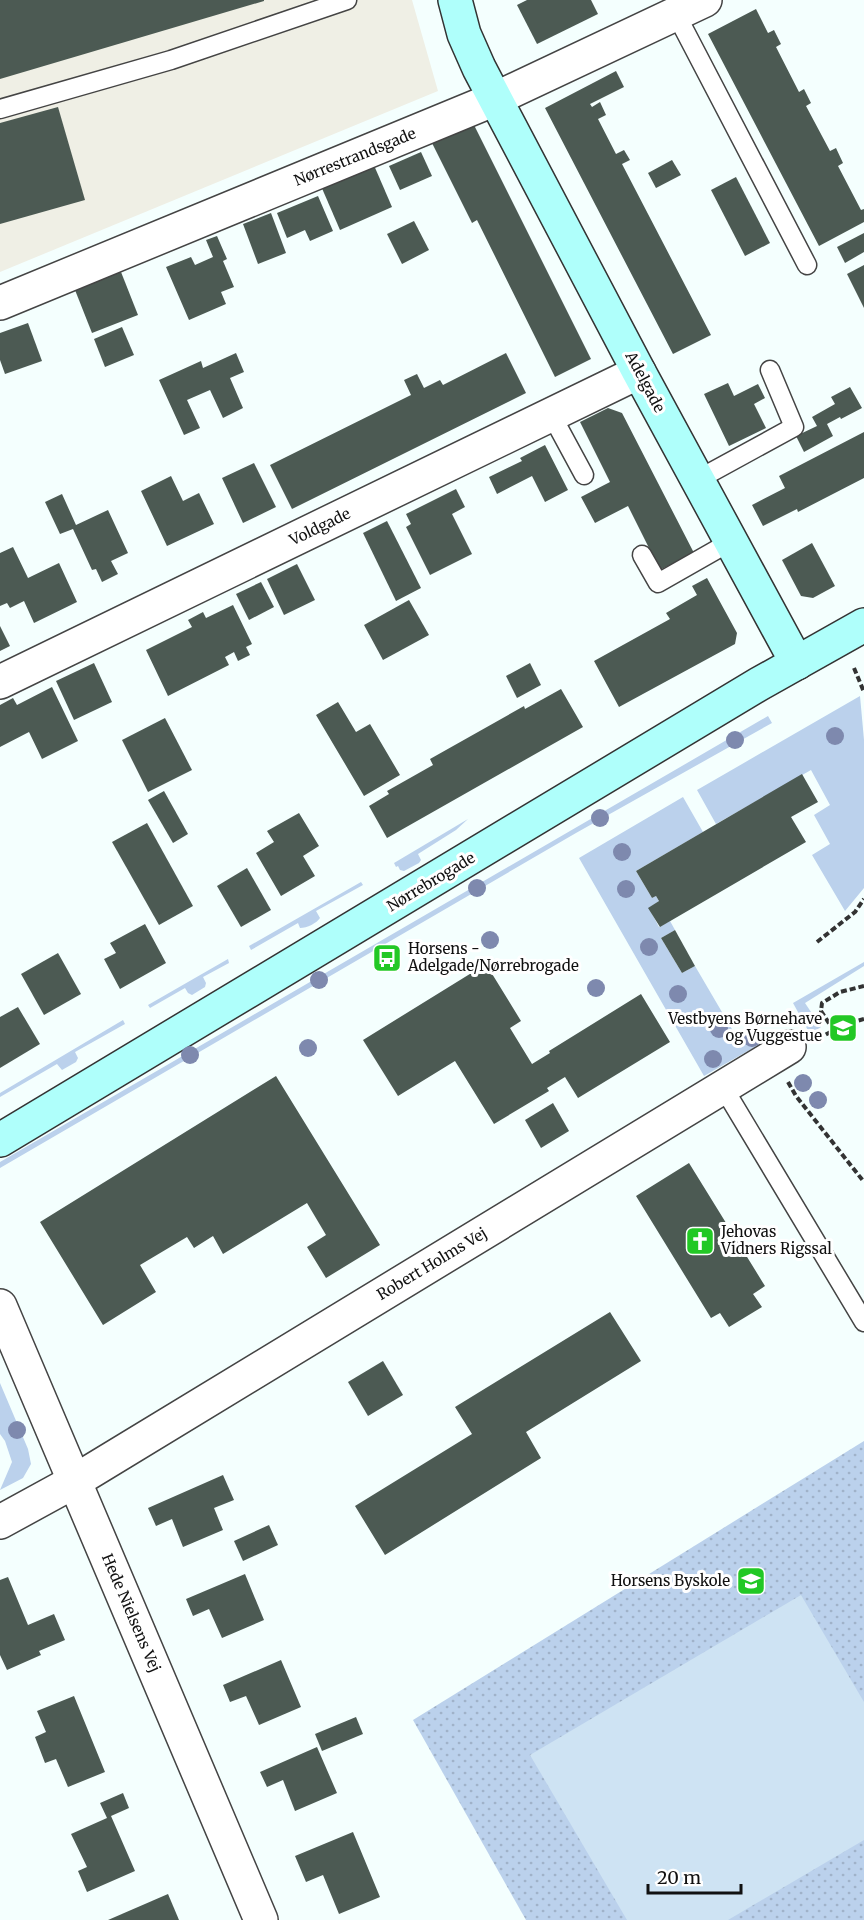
<svg xmlns="http://www.w3.org/2000/svg" width="864" height="1920" font-family="Merriweather,serif">
	<defs>
		<pattern id="park-dots" width="8" height="8" patternUnits="userSpaceOnUse" patternTransform="scale(1.5)"><rect width="8" height="8" fill="#bbd1ec"/><path d="M2 2h.1M6 6h.1" fill="none" stroke="#a0b2c9" stroke-width="1.8" stroke-linecap="round"/></pattern>
	</defs>
	<rect width="100%" height="100%" fill="#f4fffe"/>
	<polygon fill="#efefe5" points="0,0 412,0 438,91 0,272"/>
	<g fill="#bbd1ec">
		<polygon points="860,696 864,740 864,888 845,911 812,855 830,844 814,815 830,805 811,770 716,824 697,790"/>
		<polygon points="768,716 772,723 576,833 0,1168 0,1162"/>
		<polygon points="683,797 703,832 636,871 652,898 656,896 659,901 649,908 659,927 670,921 675,930 661,938 682,973 695,966 736,1036 756,1024 762,1035 760,1044 704,1076 579,858"/>
		<polygon points="468,819 456,830 418,854 421,860 419,863 404,871 400,870 398,866 396,867 394,863"/>
		<path d="M361 882 363 885 316 911 320 918C317 923 307 928 300 928L298 923 251 950 249 946Z"/>
		<polygon points="228,959 229,963 203,977 206,983 205,987 192,995 188,993 185,988 150,1008 148,1005"/>
		<polygon points="864,962 864,966 805,1003 821,1027 810,1034 793,1003"/>
		<polygon points="123,1020 125,1024 75,1052 78,1058 76,1062 62,1070 57,1064 0,1097 0,1093"/>
		<polygon points="0,1383 28,1449 31,1464 23,1478 0,1490 12,1462 5,1441 0,1434"/>
	</g>
	<polygon fill="url(#park-dots)" points="864,1441 864,1920 526,1920 413,1720"/>
	<polygon fill="#cee3f3" points="801,1595 864,1702 864,1840 728,1920 627,1920 530,1755"/>
	<g fill="#4c5a53">
		<polygon points="0,0 264,0 264,1 0,79"/>
		<polygon points="527,0 591,0 598,14 537,44 517,5"/>
		<polygon points="756,9 768,33 774,30 781,44 776,47 799,92 804,89 811,103 806,106 830,151 836,148 843,163 838,166 861,210 864,209 864,222 819,246 708,34"/>
		<polygon points="616,71 624,87 590,104 592,107 600,102 606,115 598,119 616,154 624,150 630,160 622,164 711,335 673,354 545,108"/>
		<polygon points="58,107 85,200 0,224 0,123"/>
		<polygon points="472,121 591,359 555,377 477,220 472,223 431,141"/>
		<polygon points="421,152 432,176 400,190 389,166"/>
		<polygon points="672,160 681,175 656,188 648,173"/>
		<polygon points="373,163 392,207 340,230 321,186"/>
		<polygon points="736,177 770,243 745,256 711,190"/>
		<polygon points="318,196 333,231 310,241 305,230 287,238 277,213"/>
		<polygon points="271,213 286,253 258,264 243,224"/>
		<polygon points="414,221 429,250 402,264 387,234"/>
		<polygon points="864,233 864,252 845,263 837,247"/>
		<polygon points="217,236 227,259 223,261 234,287 221,292 226,304 189,320 166,267 191,257 195,265 213,257 206,240"/>
		<polygon points="864,265 864,308 847,274"/>
		<polygon points="121,272 138,315 92,333 75,290"/>
		<polygon points="28,323 42,361 5,374 0,360 0,333"/>
		<polygon points="122,327 134,355 105,367 94,339"/>
		<polygon points="236,353 244,372 230,378 243,408 223,418 210,390 187,400 200,428 184,435 159,380 201,361 203,368"/>
		<polygon points="506,353 526,393 292,509 270,465 411,395 404,380 417,374 424,388 440,380 443,385"/>
		<polygon points="728,383 734,396 758,384 765,398 754,404 766,428 729,446 704,394"/>
		<polygon points="850,387 862,408 841,419 840,417 827,424 833,436 804,452 796,436 817,426 812,417 835,404 831,397"/>
		<polygon points="608,408 622,413 694,553 660,570 628,506 595,523 581,497 610,482 580,422"/>
		<polygon points="864,432 864,478 798,512 797,509 763,526 752,505 785,488 779,476"/>
		<polygon points="545,445 568,490 545,502 532,476 497,494 489,477 522,461 520,458"/>
		<polygon points="254,463 276,507 243,523 222,478"/>
		<polygon points="171,476 183,501 199,493 214,524 167,546 141,491"/>
		<polygon points="456,489 465,507 452,514 472,554 430,575 406,527 411,524 406,514"/>
		<polygon points="62,494 76,525 108,510 128,553 111,561 118,574 102,582 96,569 92,570 73,529 60,534 45,502"/>
		<polygon points="387,521 421,588 396,601 363,533"/>
		<polygon points="812,543 835,586 813,598 801,596 782,560"/>
		<polygon points="13,547 28,578 59,563 77,602 34,623 24,601 10,608 7,603 0,606 0,553"/>
		<polygon points="297,564 315,600 284,615 267,579"/>
		<polygon points="707,578 737,633 735,644 619,707 594,661 670,619 666,613 697,595 692,586"/>
		<polygon points="261,582 274,607 249,620 236,594"/>
		<polygon points="409,600 429,635 383,660 364,625"/>
		<polygon points="233,605 252,644 246,647 250,655 238,661 234,652 225,657 229,665 168,696 146,650 192,627 188,620 203,612 206,618"/>
		<polygon points="0,626 10,646 0,651"/>
		<polygon points="94,663 112,702 74,720 56,681"/>
		<polygon points="530,663 541,685 517,698 506,676"/>
		<polygon points="52,687 78,741 42,759 29,732 0,747 0,705 13,698 17,705"/>
		<polygon points="561,689 583,727 387,838 369,806 389,794 387,791 433,765 430,759 524,706 525,709"/>
		<polygon points="338,702 356,732 370,724 400,775 364,796 316,715"/>
		<polygon points="165,718 192,770 148,792 122,740"/>
		<polygon points="802,774 818,802 791,817 806,842 660,927 648,908 659,901 656,896 652,898 636,871"/>
		<polygon points="164,791 188,834 173,843 148,800"/>
		<polygon points="299,813 319,846 303,856 315,876 281,896 256,853 274,842 267,831"/>
		<polygon points="147,823 193,906 159,925 112,842"/>
		<polygon points="247,868 271,910 241,927 217,886"/>
		<polygon points="145,924 166,963 120,989 104,959 116,953 110,943"/>
		<polygon points="675,930 695,966 682,973 661,938"/>
		<polygon points="58,953 81,994 44,1015 21,974"/>
		<polygon points="486,964 521,1021 510,1028 532,1064 550,1053 549,1051 641,994 670,1042 578,1098 565,1077 547,1088 549,1091 494,1124 455,1061 398,1096 363,1040"/>
		<polygon points="18,1007 40,1044 0,1068 0,1017"/>
		<polygon points="276,1076 380,1245 326,1278 307,1247 326,1235 307,1203 223,1254 213,1236 194,1248 187,1237 140,1265 156,1292 103,1325 40,1222"/>
		<polygon points="553,1103 569,1131 541,1148 525,1120"/>
		<polygon points="689,1163 765,1286 753,1294 762,1307 729,1327 720,1313 711,1318 636,1196"/>
		<polygon points="610,1312 641,1361 526,1432 541,1458 385,1555 355,1506 472,1434 455,1407"/>
		<polygon points="383,1361 403,1395 368,1416 348,1382"/>
		<polygon points="223,1475 234,1500 214,1508 223,1530 183,1547 172,1519 156,1526 148,1508"/>
		<polygon points="269,1525 278,1545 243,1561 234,1541"/>
		<polygon points="245,1574 264,1620 222,1638 209,1609 193,1616 186,1599"/>
		<polygon points="8,1577 28,1625 54,1614 65,1640 39,1651 41,1655 7,1670 0,1655 0,1580"/>
		<polygon points="281,1660 301,1707 259,1725 246,1696 230,1702 223,1685"/>
		<polygon points="74,1696 105,1772 68,1787 56,1759 45,1763 35,1737 46,1732 37,1711"/>
		<polygon points="356,1717 363,1734 322,1751 315,1734"/>
		<polygon points="317,1747 337,1793 295,1811 283,1780 267,1787 260,1772"/>
		<polygon points="123,1793 129,1808 111,1816 135,1871 87,1892 78,1871 87,1867 71,1834 107,1818 100,1803"/>
		<polygon points="353,1832 380,1897 339,1914 323,1875 306,1882 295,1856"/>
		<polygon points="168,1894 179,1920 108,1920"/>
	</g>
	<g fill="none" stroke-linecap="round" stroke-linejoin="round">
		<g stroke="#444" stroke-width="21">
			<g id="lane">
				<polyline points="676,14 807,265"/>
				<polyline points="0,109 171,60 347,0"/>
				<polyline points="551,414 584,475"/>
				<polyline points="697,480 794,427 770,370"/>
				<polyline points="642,555 658,583 730,542"/>
				<polyline points="723,1087 864,1322"/>
			</g>
		</g>
		<g stroke="#444" stroke-width="36">
			<g id="street">
				<polyline points="0,303 495,99 705,0"/>
				<polyline points="0,682 639,372"/>
				<polyline points="0,1306 261,1920"/>
				<polyline points="0,1522 75,1481 789,1047"/>
			</g>
		</g>
		<g stroke="#333" stroke-width="36">
			<g id="secondary">
				<polyline points="455,0 464,34 479,68 639,372 797,663"/>
				<polyline points="0,1140 759,684 864,625"/>
			</g>
		</g>
		<g stroke="#333" stroke-width="4" stroke-dasharray="6 3" stroke-linecap="butt">
			<polyline points="854,668 864,692"/>
			<polyline points="817,942 855,912 864,899"/>
			<polyline points="834,1031 821,1011 822,1003 840,992 864,986"/>
			<polyline points="818,1039 843,1025 864,1019"/>
			<polyline points="788,1082 796,1096 864,1182"/>
		</g>
		<use href="#lane" stroke="#fff" stroke-width="18"/>
		<use href="#street" stroke="#fff" stroke-width="33"/>
		<use href="#secondary" stroke="#affffb" stroke-width="33"/>
	</g>
	<g fill="#7e89ae">
		<circle cx="835" cy="736" r="9"/>
		<circle cx="735" cy="740" r="9"/>
		<circle cx="600" cy="818" r="9"/>
		<circle cx="622" cy="852" r="9"/>
		<circle cx="477" cy="888" r="9"/>
		<circle cx="626" cy="889" r="9"/>
		<circle cx="490" cy="940" r="9"/>
		<circle cx="649" cy="947" r="9"/>
		<circle cx="319" cy="980" r="9"/>
		<circle cx="596" cy="988" r="9"/>
		<circle cx="678" cy="994" r="9"/>
		<circle cx="719" cy="1029" r="9"/>
		<circle cx="752" cy="1038" r="9"/>
		<circle cx="308" cy="1048" r="9"/>
		<circle cx="190" cy="1055" r="9"/>
		<circle cx="713" cy="1059" r="9"/>
		<circle cx="803" cy="1083" r="9"/>
		<circle cx="818" cy="1100" r="9"/>
		<circle cx="17" cy="1430" r="9"/>
	</g>
	<defs>
		<g id="bus-square" transform="scale(1.5)"><rect x="-9" y="-9" width="18" height="18" rx="4" fill="#22c825" stroke="#fff"/><path d="M-5-6H5V4H4V6H2V4H-2V6H-4V4H-5ZM-3.5-4V0h7V-4ZM-3.5 1.2v1.5H-2V1.2ZM2 1.2v1.5H3.5V1.2Z" fill="#fff"/></g>
		<g id="school-square" transform="scale(1.5)"><rect x="-9" y="-9" width="18" height="18" rx="4" fill="#22c825" stroke="#fff"/><path d="M0-5L7-2L0 1L-7-2ZM-4 1L0 2.5L4 1V4Q0 6-4 4Z" fill="#fff"/></g>
		<g id="church-square" transform="scale(1.5)"><rect x="-9" y="-9" width="18" height="18" rx="4" fill="#22c825" stroke="#fff"/><path d="M-1.2-6h2.4v3.5h3.3v2.4h-3.3V6h-2.4V-.1h-3.3v-2.4h3.3Z" fill="#fff"/></g>
	</defs>
	<g fill-rule="evenodd">
		<use href="#bus-square" x="387" y="958"/>
		<use href="#school-square" x="843" y="1028"/>
		<use href="#church-square" x="700" y="1241"/>
		<use href="#school-square" x="751" y="1581"/>
	</g>
	<g text-anchor="middle" stroke-width="6" stroke-linejoin="round" paint-order="stroke">
		<g font-size="15" fill="#111" stroke="#fff">
			<text transform="translate(355 157) rotate(-22)" y="5">Nørrestrandsgade</text>
			<text transform="translate(645 382) rotate(62)" y="5">Adelgade</text>
			<text transform="translate(320 527) rotate(-26)" y="5">Voldgade</text>
			<text transform="translate(431 882) rotate(-31)" y="5">Nørrebrogade</text>
			<text transform="translate(432 1264) rotate(-31)" y="5">Robert Holms Vej</text>
			<text transform="translate(131 1613) rotate(67)" y="5">Hede Nielsens Vej</text>
		</g>
		<g font-size="15" fill="#111" stroke="#fff" text-anchor="start">
			<text x="408" y="954">Horsens -<tspan x="408" dy="17">Adelgade/Nørrebrogade</tspan></text>
			<text x="822" y="1024" text-anchor="end">Vestbyens Børnehave<tspan x="822" dy="17">og Vuggestue</tspan></text>
			<text x="721" y="1237">Jehovas<tspan x="721" dy="17">Vidners Rigssal</tspan></text>
			<text x="730" y="1586" text-anchor="end">Horsens Byskole</text>
		</g>
	</g>
	<path d="M648 1884v9h93v-9" fill="none" stroke="#111111" stroke-width="3"/>
	<text x="657" y="1884" font-size="18" fill="#111111" stroke="#ffffff" stroke-width="4.5" paint-order="stroke">20 m</text>
</svg>
